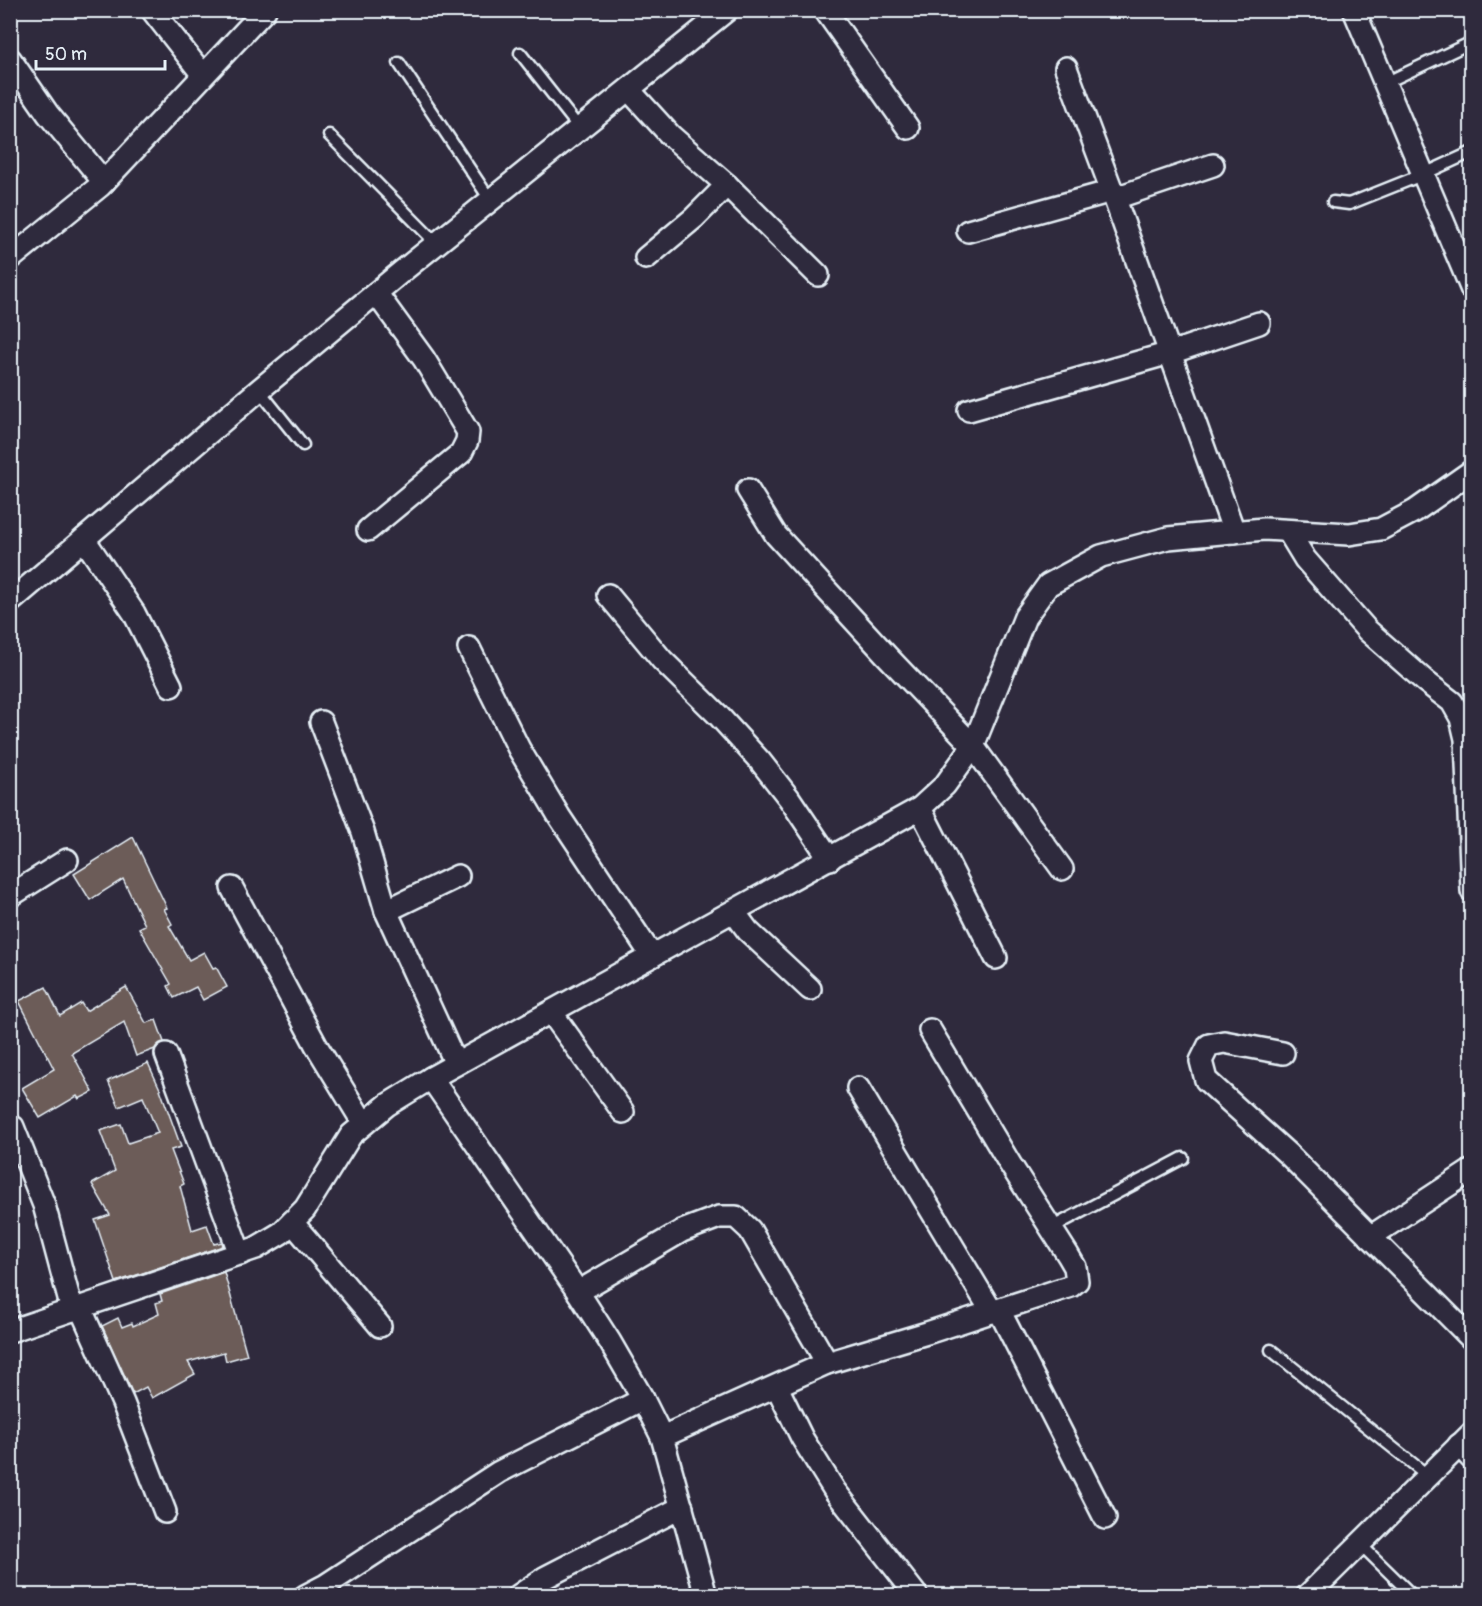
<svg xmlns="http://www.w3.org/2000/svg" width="1482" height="1606" font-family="Pangolin,sans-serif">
	<rect width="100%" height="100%" fill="#2f2a3d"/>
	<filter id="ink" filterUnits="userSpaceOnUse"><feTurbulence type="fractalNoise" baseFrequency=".0167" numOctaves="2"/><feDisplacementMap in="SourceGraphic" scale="12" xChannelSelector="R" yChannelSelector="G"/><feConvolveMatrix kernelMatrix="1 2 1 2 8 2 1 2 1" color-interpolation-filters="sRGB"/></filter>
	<g filter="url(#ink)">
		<g fill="#6c5c59" stroke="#e8f1f8" stroke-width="1.5">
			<polygon points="133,837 167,908 164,909 172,924 169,926 189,960 204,952 213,968 216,967 227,987 203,1000 196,987 174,998 168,986 171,984 139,928 145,925 123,879 90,900 74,874"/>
			<polygon points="46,987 60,1016 81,1003 86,1011 126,987 146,1023 156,1020 164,1042 155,1049 136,1056 124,1022 72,1053 93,1092 79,1099 77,1096 40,1118 22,1088 54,1069 19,1001"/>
			<polygon points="148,1063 160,1089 181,1147 171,1150 184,1184 180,1186 192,1230 207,1225 214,1244 222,1242 223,1246 116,1282 95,1220 110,1215 92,1184 115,1171 100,1131 121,1124 128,1143 158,1133 143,1097 119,1107 108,1081"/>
			<polygon points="224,1272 247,1355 226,1361 224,1352 188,1362 195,1374 152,1398 146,1387 133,1394 102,1326 118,1318 122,1327 132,1323 133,1326 159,1314 156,1303 162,1301 160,1294"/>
		</g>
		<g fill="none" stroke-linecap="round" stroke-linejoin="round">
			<g stroke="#e8f1f8" stroke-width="15">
				<g id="lane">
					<polyline points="520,53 580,129"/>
					<polyline points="399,63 491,201"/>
					<polyline points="1385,83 1472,42"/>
					<polyline points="329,135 437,244"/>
					<polyline points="1333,202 1349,204 1424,174 1472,152"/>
					<polyline points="259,390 303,445"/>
					<polyline points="1051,1228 1183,1158"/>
					<polyline points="1271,1350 1427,1475"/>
					<polyline points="1359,1543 1413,1596"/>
				</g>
			</g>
			<g stroke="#e8f1f8" stroke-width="26">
				<g id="street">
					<polyline points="152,10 203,75"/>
					<polyline points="825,10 908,128"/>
					<polyline points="1354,10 1472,290"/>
					<polyline points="10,59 48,114 104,182"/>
					<polyline points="1066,68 1112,191"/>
					<polyline points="629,90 671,136 727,185 818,275"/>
					<polyline points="1115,198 1213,165"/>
					<polyline points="968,231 1112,191 1234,532"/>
					<polyline points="646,258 694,218 727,185"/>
					<polyline points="10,259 100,186 265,10"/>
					<polyline points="969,410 1170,353 1259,323"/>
					<polyline points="748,490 776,535 887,656 973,746 1062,869"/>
					<polyline points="368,530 461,453 467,441 468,432 424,359 376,293"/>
					<polyline points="1288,531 1305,559 1367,630 1426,682 1452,702 1461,718 1466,739 1472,891"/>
					<polyline points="84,539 134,613 171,686"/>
					<polyline points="608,595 662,660 718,715 760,761 789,798 830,859"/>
					<polyline points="10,602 259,390 400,273 727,10"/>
					<polyline points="469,648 519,749 559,816 652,956"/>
					<polyline points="321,722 363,832 386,911 456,1064"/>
					<polyline points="920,808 996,958"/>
					<polyline points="232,888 316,1045 364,1124"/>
					<polyline points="10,896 67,860"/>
					<polyline points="386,911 458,876"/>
					<polyline points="734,912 748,931 810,989"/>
					<polyline points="551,1012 623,1112"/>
					<polyline points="1283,1053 1224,1042 1209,1045 1201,1061 1206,1080 1290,1156 1472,1339"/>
					<polyline points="166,1054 240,1254"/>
					<polyline points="431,1078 578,1292 610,1342 643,1399 662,1437 706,1596"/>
					<polyline points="858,1088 992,1312"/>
					<polyline points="13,1127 44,1205 72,1310"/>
					<polyline points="292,1222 380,1326"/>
					<polyline points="1370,1237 1472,1170"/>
					<polyline points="578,1292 682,1231 719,1217 736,1217 750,1230 827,1363"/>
					<polyline points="80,1307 123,1403 165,1512"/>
					<polyline points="999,1310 1105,1518"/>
					<polyline points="10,1331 256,1248 281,1233 305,1209 351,1135 387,1105 431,1078 920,808 945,785 973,746 1025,617 1048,585 1101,556 1168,538 1264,529 1349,534 1381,529 1415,511 1472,471"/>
					<polyline points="777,1387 802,1438 835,1491 917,1596"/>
					<polyline points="662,1437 827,1363 927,1333 1071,1286 1077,1281 1075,1267 1068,1255 1010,1164 930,1030"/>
					<polyline points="1459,1445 1472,1459"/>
					<polyline points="305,1596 326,1585 499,1472 643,1399"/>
					<polyline points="518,1596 546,1577 682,1507"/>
					<polyline points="1307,1596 1472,1433"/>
				</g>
			</g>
			<use href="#lane" stroke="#2f2a3d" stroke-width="10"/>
			<use href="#street" stroke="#2f2a3d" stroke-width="21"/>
		</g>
	</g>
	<rect width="1482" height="1606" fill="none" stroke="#2f2a3d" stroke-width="36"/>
	<rect x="18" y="18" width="1446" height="1570" fill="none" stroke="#e8f1f8" stroke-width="2" filter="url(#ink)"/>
	<path d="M36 60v9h129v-9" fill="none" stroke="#e8f1f8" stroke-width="3"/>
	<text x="45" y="60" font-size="18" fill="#e8f1f8" stroke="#2f2a3d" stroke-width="4.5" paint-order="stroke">50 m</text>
</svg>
